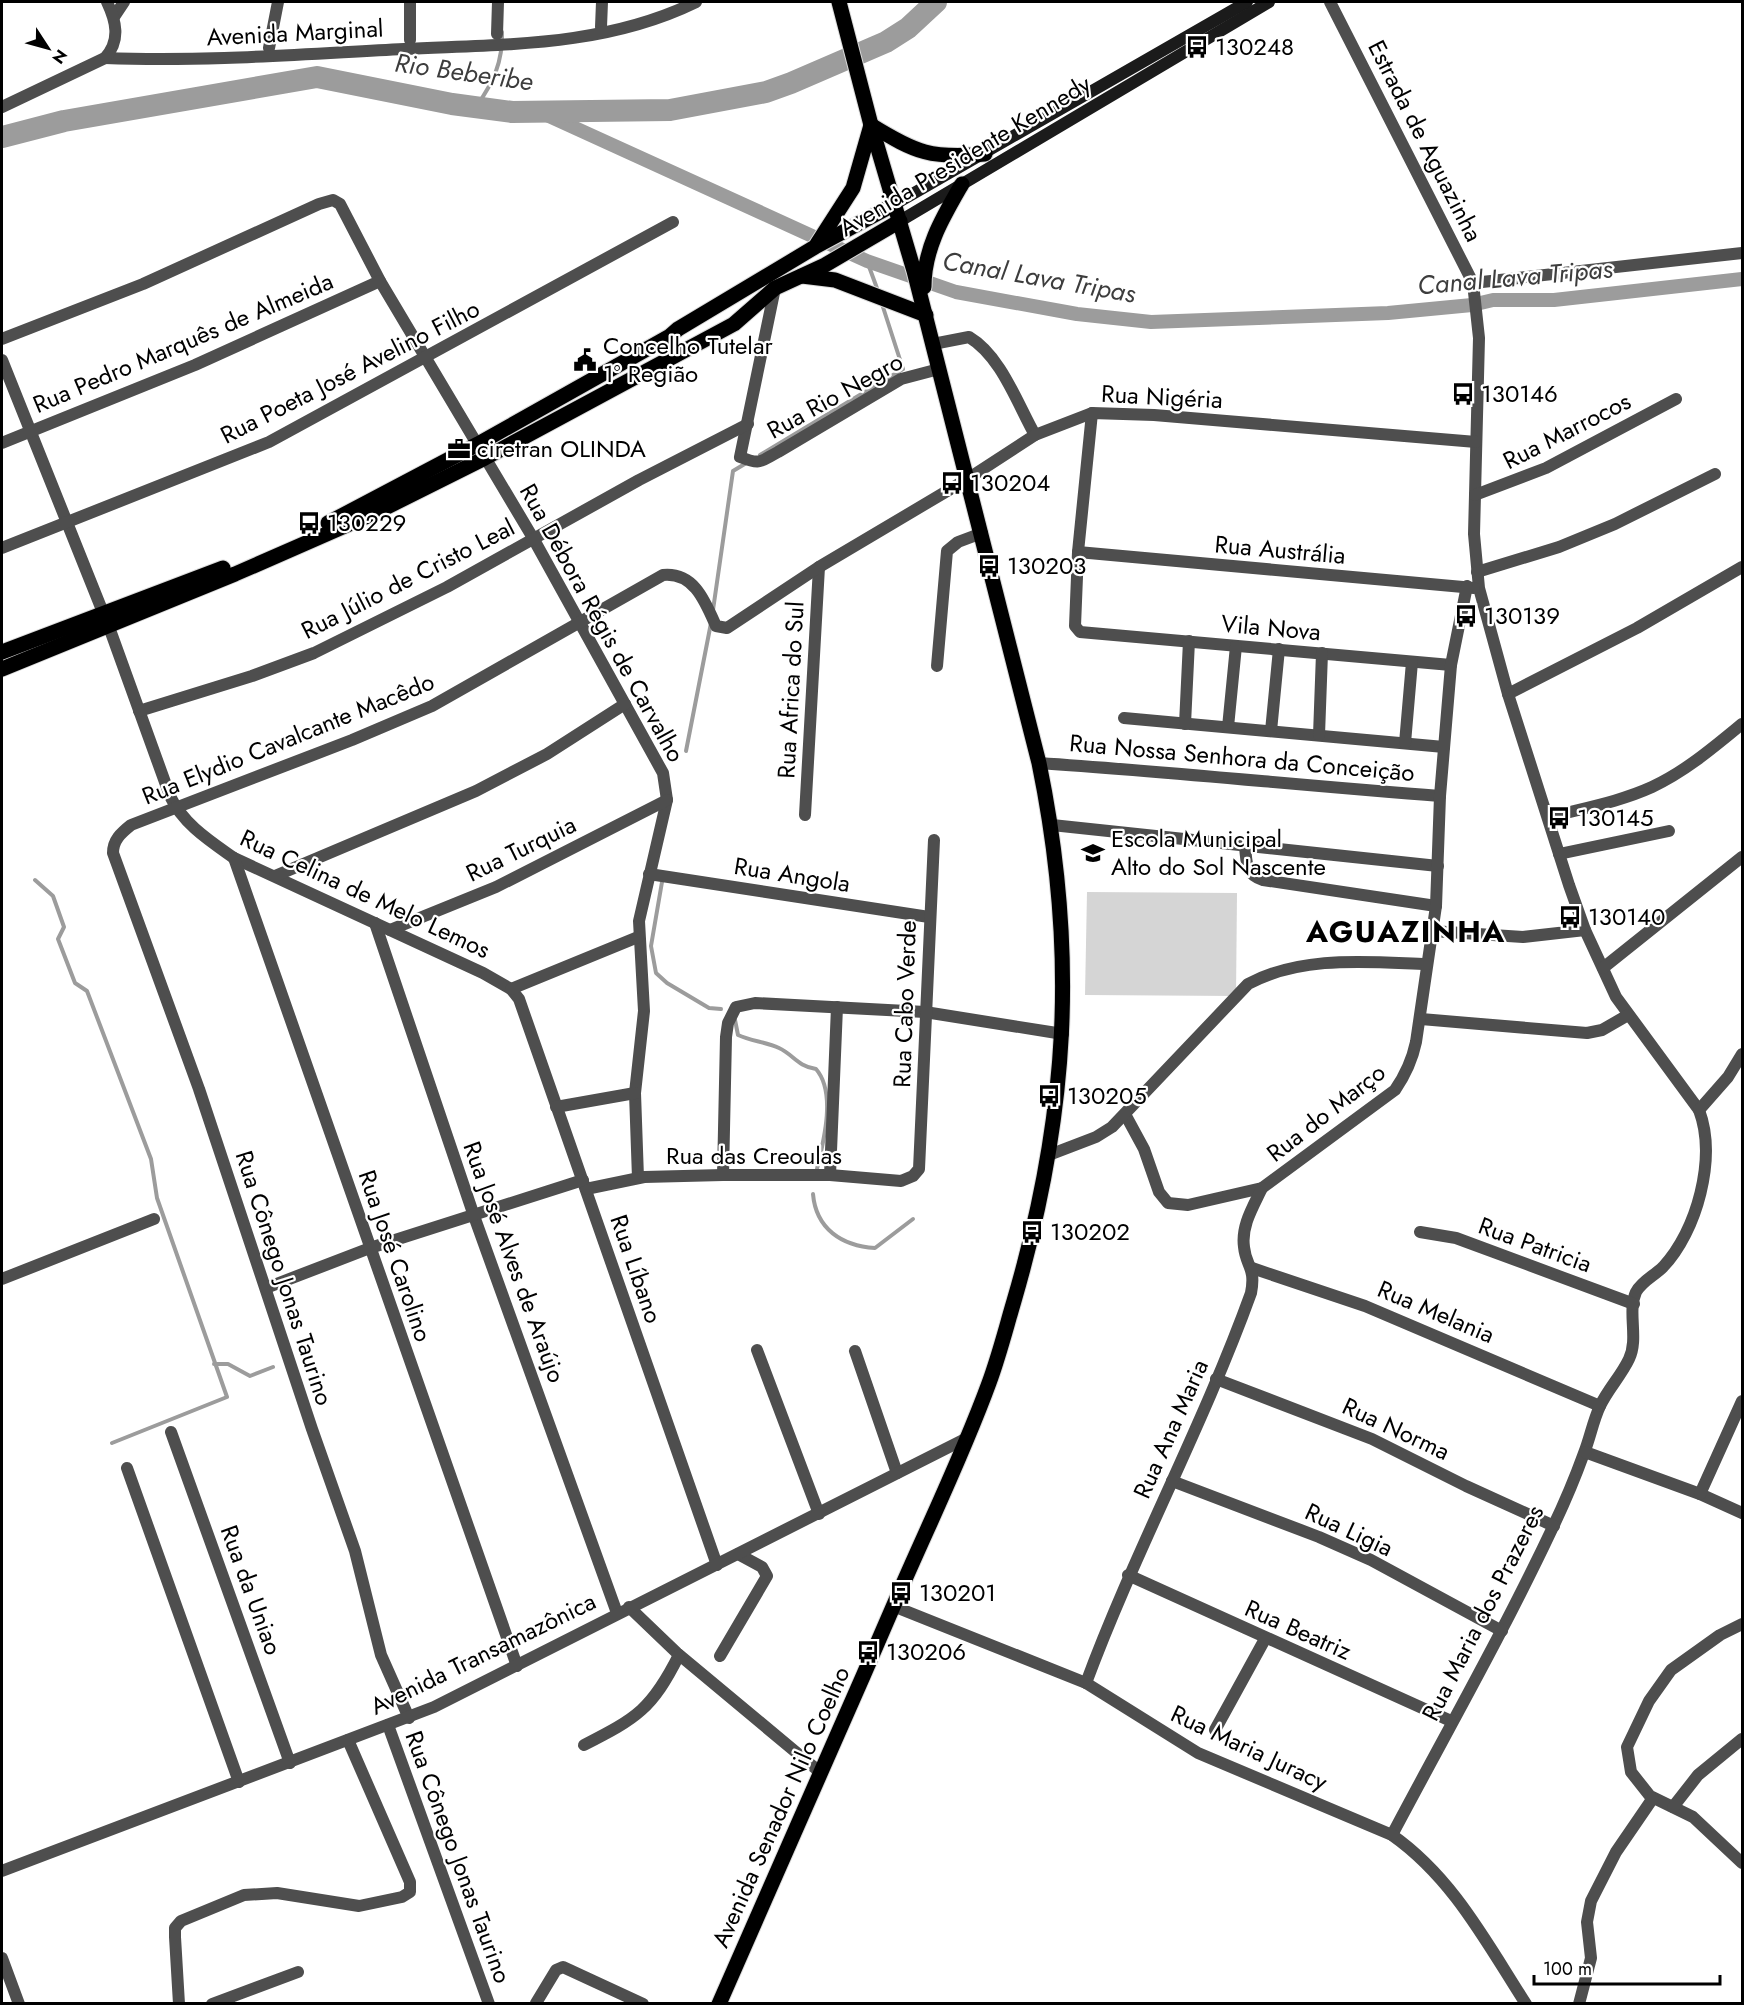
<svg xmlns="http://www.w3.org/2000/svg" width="1744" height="2005" font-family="Jost,sans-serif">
	<rect width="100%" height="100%" fill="#fff"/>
	<polygon fill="#d5d5d5" points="1087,892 1237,893 1236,996 1085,995"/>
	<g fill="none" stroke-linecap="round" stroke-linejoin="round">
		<g stroke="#9c9c9c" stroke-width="4">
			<polyline points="929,2 932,5"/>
			<path d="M476 107C493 83 503 62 502 32"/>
			<polyline points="867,261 878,291"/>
			<polyline points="760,455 903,369 882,304"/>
			<polyline points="713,610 733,471 748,462"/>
			<polyline points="686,751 711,623"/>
			<polyline points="35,880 53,896 64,927 58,939 75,983 87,991 151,1159 157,1198 227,1397 112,1443"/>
			<polyline points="662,882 651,946 656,973 667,983 709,1008 721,1009"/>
			<path d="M735 1020 738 1035C751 1041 766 1042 779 1048 794 1055 797 1066 816 1069 837 1093 823 1144 816 1173"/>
			<path d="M813 1194C816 1229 842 1246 875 1248L913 1219"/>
			<polyline points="214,1364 228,1364 250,1376 273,1367"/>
		</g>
		<polyline stroke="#9c9c9c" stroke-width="14" points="540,112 867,261 956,292 1077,314 1151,322 1388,313 1472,305 1493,300 1554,300 1742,279"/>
		<polyline stroke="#9c9c9c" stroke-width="22" points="2,137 64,121 317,77 452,104 512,112 670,110 766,92 791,83 886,42 908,28 936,2"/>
		<g stroke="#dbdbdb" stroke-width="17">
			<g id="primary">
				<path d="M871 125C916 153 932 159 985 154"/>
				<polyline points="817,244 853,188 871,125"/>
				<polyline points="802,276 835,280 926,315"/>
				<path d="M924 287C924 248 943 217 962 184"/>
				<polyline points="328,523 478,444 670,336 678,329 815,247 895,204"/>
				<polyline points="2,652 223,568"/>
				<polyline points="2,669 235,574 377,512 485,458 734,324 775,288 825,265 900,221"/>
				<path d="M719 2004C778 1869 838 1735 896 1600 927 1528 962 1457 989 1383 999 1356 1006 1328 1014 1301 1068 1116 1078 953 1039 763L914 271 871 125 839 2"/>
			</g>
		</g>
		<g stroke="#4e4e4e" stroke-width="12">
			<path d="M1330 2 1473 283 1479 338 1474 534 1479 588 1508 694 1569 885 1585 930 1616 997 1699 1110C1717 1158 1697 1231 1663 1267 1654 1276 1642 1281 1636 1292 1627 1312 1639 1338 1629 1359 1621 1376 1608 1389 1600 1406 1593 1421 1590 1438 1584 1453 1575 1478 1564 1504 1552 1529 1503 1633 1446 1733 1392 1835"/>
			<polyline points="114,17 124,2"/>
			<polyline points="601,27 602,2"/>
			<polyline points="497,34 498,2"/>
			<polyline points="410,40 410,2"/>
			<polyline points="269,48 278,2"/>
			<path d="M105 58C205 62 304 54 404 49 504 44 604 47 696 2"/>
			<path d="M2 107 105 58C121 40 116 21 107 2"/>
			<polyline points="1473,283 1742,253"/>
			<path d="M775 288 740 457C761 465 759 462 778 452L901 379 939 369"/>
			<polyline points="2,339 143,284 319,204 333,200 340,204 380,281 533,538 663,773 667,800 639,921 644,1011 635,1093 638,1178"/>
			<path d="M933 344 969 337C1001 356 1017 403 1035 435"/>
			<polyline points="2,360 104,615"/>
			<polyline points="1092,413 1078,552 1075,626 1080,632 1451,665"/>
			<polyline points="2,443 195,365 380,281"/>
			<polyline points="1475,495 1546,468 1676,399"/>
			<polyline points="2,548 269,442 673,222"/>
			<polyline points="1078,552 1474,588"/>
			<polyline points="1477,572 1559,547 1615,524 1715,474"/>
			<path d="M109 627 170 796C183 824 210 841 234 858L483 973 511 989 519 999 717 1565"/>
			<polyline points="937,666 947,551 958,542 982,533"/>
			<polyline points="1508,694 1637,628 1742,567"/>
			<polyline points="139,711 252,676 314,653 447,587 639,480 748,424"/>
			<polyline points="1124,718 1444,747"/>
			<polyline points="1185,724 1189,641"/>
			<polyline points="1228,727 1236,646"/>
			<polyline points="1271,731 1279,649"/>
			<polyline points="1319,735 1322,653"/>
			<polyline points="1405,743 1412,662"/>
			<path d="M1039 763C1173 772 1307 786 1440 796"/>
			<polyline points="805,815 819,567"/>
			<path d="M1550 817C1584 808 1619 802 1652 787 1686 771 1714 747 1742 724"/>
			<polyline points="1052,825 1438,866"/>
			<path d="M1245 847C1247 864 1245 874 1263 880L1436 906"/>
			<polyline points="1559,854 1669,831"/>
			<polyline points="234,858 517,1666"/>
			<polyline points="649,874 929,917"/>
			<polyline points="275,876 476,791 547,754 625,704"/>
			<polyline points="375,923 474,1216 617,1613"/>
			<polyline points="390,930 496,887 667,800"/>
			<polyline points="1432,931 1523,937 1585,930"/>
			<polyline points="1603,968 1742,857"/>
			<polyline points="511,989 638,937"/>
			<polyline points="1421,1019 1587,1033 1602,1030 1628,1015"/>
			<polyline points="556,1107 635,1093"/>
			<polyline points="1699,1110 1728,1077 1742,1054"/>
			<path d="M1125 1114 1144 1149 1159 1192 1168 1203 1188 1205 1262 1188 1395 1090C1406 1074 1412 1061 1416 1042L1436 906 1440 796 1451 665 1467 586"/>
			<path d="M1049 1155 1096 1137 1112 1127 1248 984C1302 955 1367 962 1427 964"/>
			<polyline points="723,1175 726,1037 728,1023 736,1007 755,1003 925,1012 1063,1034"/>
			<polyline points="830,1175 837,1007"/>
			<polyline points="586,1189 644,1177 723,1175 830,1175 901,1181 913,1176 919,1169 934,840"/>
			<polyline points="1420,1232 1456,1238 1634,1304"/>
			<polyline points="1252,1268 1365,1306 1600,1406"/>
			<polyline points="2,1279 154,1219"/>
			<polyline points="266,1288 370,1248 583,1180"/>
			<polyline points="757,1350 819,1514"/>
			<polyline points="855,1351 897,1473"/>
			<polyline points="1216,1379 1372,1439 1466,1486 1554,1526"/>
			<polyline points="171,1432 290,1763"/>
			<polyline points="1585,1452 1700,1494 1742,1513"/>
			<polyline points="127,1468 239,1782"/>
			<polyline points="1172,1481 1319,1537 1371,1560 1502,1631"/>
			<polyline points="1700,1494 1742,1401"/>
			<polyline points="1128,1575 1451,1721"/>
			<path d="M893 1606 1086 1683 1198 1753 1392 1835C1453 1878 1486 1942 1526 2004"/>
			<polyline points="629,1607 677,1653 821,1773"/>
			<polyline points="1742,1624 1720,1635 1671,1670 1649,1701 1627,1747 1631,1772 1650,1796 1693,1817 1742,1863"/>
			<polyline points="720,1656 767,1576 762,1567 738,1554"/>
			<path d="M1086 1683C1135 1551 1203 1426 1251 1293 1256 1267 1246 1267 1244 1247 1241 1226 1253 1207 1262 1188"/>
			<path d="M409 1718 381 1655 355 1551 312 1429 199 1089 113 853C113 840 121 833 131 825L352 740 432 706 663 575C694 572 705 601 716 626L727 628 819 567 969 478 1035 435 1092 413 1154 415 1476 442"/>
			<polyline points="388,1725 489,2004"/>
			<polyline points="1215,1730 1265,1639"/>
			<path d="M584 1745C637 1718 652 1709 679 1655"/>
			<polyline points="1673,1807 1698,1775 1742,1739"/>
			<polyline points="2,1958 19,2004"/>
			<polyline points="536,2003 556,1970 563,1967 643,2004"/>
			<polyline points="179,2004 175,1937 175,1928 181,1921 244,1895 277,1893 359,1906 402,1897 410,1892 410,1882 348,1740"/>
			<polyline points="212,2004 298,1972"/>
			<polyline points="1579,2004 1591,1958 1587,1922 1591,1901 1616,1852 1653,1798"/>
		</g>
		<polyline stroke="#4e4e4e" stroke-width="12" points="2,1871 434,1707 967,1438"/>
		<g stroke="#1b1b1b" stroke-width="12">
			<polyline points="895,204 1247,2"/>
			<polyline points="900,221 1269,2"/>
		</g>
		<use href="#primary" stroke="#000" stroke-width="15"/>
	</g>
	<defs>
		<g id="bus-bare" transform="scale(1.8)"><path d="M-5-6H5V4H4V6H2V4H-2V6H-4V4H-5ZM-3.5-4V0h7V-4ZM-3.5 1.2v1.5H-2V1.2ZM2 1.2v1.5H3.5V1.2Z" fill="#000" stroke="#fff" stroke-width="2.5" paint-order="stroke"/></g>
		<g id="civic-bare" transform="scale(1.8)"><path d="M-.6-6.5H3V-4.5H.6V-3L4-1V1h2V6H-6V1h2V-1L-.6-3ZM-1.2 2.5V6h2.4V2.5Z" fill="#000" stroke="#fff" stroke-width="2.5" paint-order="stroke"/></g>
		<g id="office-bare" transform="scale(1.8)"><path d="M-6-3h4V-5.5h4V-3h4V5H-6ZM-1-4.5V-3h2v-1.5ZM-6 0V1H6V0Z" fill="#000" stroke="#fff" stroke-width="2.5" paint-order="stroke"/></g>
		<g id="school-bare" transform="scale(1.8)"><path d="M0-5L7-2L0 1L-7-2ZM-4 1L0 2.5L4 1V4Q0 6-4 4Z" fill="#000" stroke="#fff" stroke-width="2.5" paint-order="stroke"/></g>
	</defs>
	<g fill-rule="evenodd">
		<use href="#bus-bare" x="1197" y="47"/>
		<use href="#civic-bare" x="585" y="360"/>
		<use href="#bus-bare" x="1463" y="394"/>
		<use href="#office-bare" x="459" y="449"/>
		<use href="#bus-bare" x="952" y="483"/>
		<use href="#bus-bare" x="309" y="523"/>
		<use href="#bus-bare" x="989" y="566"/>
		<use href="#bus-bare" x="1466" y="616"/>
		<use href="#bus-bare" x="1559" y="818"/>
		<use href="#school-bare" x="1093" y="853"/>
		<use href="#bus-bare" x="1570" y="917"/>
		<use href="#bus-bare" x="1049" y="1096"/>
		<use href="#bus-bare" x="1032" y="1232"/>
		<use href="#bus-bare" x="901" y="1593"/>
		<use href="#bus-bare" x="868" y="1652"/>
	</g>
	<g text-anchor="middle" stroke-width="4.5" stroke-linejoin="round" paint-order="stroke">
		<g font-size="24" fill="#000" stroke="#fff">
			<text transform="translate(295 33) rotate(-3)" y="8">Avenida Marginal</text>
			<text transform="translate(1425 141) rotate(63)" y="8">Estrada de Aguazinha</text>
			<text transform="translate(965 156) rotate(-31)" y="8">Avenida Presidente Kennedy</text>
			<text transform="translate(183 343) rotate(-23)" y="8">Rua Pedro Marquês de Almeida</text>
			<text transform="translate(350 372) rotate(-27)" y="8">Rua Poeta José Avelino Filho</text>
			<text transform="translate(835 396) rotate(-29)" y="8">Rua Rio Negro</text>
			<text transform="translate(1162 397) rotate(3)" y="8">Rua Nigéria</text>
			<text transform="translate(1567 431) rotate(-27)" y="8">Rua Marrocos</text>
			<text transform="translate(1280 550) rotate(5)" y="8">Rua Austrália</text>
			<text transform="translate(408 579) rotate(-27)" y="8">Rua Júlio de Cristo Leal</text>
			<text transform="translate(602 623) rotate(61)" y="8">Rua Débora Régis de Carvalho</text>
			<text transform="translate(1271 628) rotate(5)" y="8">Vila Nova</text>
			<text transform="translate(791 690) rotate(-87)" y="8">Rua Africa do Sul</text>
			<text transform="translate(288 739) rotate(-22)" y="8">Rua Elydio Cavalcante Macêdo</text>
			<text transform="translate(1242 758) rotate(5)" y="8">Rua Nossa Senhora da Conceição</text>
			<text transform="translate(521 849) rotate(-26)" y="8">Rua Turquia</text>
			<text transform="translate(792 875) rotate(9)" y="8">Rua Angola</text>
			<text transform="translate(365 894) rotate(25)" y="8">Rua Celina de Melo Lemos</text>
			<text transform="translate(905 1004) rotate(-88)" y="8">Rua Cabo Verde</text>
			<text transform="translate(1326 1113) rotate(-38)" y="8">Rua do Março</text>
			<text x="754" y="1164">Rua das Creoulas</text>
			<text transform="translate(1535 1245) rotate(20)" y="8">Rua Patricia</text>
			<text transform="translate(395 1256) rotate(71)" y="8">Rua José Carolino</text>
			<text transform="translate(514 1262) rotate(70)" y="8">Rua José Alves de Araújo</text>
			<text transform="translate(636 1269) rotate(71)" y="8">Rua Líbano</text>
			<text transform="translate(284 1278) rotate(72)" y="8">Rua Cônego Jonas Taurino</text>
			<text transform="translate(1436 1312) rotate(23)" y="8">Rua Melania</text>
			<text transform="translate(1171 1429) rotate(-66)" y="8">Rua Ana Maria</text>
			<text transform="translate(1396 1429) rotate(25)" y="8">Rua Norma</text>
			<text transform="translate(1349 1530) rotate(25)" y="8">Rua Ligia</text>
			<text transform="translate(251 1590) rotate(70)" y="8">Rua da Uniao</text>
			<text transform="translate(1483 1613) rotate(-63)" y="8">Rua Maria dos Prazeres</text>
			<text transform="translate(1298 1630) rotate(24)" y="8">Rua Beatriz</text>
			<text transform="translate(483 1654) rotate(-26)" y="8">Avenida Transamazônica</text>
			<text transform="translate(1249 1748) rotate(25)" y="8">Rua Maria Juracy</text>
			<text transform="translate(781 1807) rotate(-66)" y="8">Avenida Senador Nilo Coelho</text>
			<text transform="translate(458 1857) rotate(70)" y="8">Rua Cônego Jonas Taurino</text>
		</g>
		<g font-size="24" fill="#000" stroke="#fff" text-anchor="start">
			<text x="1215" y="55">130248</text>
			<text x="603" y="354">Concelho Tutelar<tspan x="603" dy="28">1° Região</tspan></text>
			<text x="1481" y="402">130146</text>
			<text x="477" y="457">ciretran OLINDA</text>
			<text x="970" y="491">130204</text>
			<text x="327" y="531">130229</text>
			<text x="1007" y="574">130203</text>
			<text x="1484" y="624">130139</text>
			<text x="1577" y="826">130145</text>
			<text x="1111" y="847">Escola Municipal<tspan x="1111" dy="28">Alto do Sol Nascente</tspan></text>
			<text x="1588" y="925">130140</text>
			<text x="1067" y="1104">130205</text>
			<text x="1050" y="1240">130202</text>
			<text x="919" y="1601">130201</text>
			<text x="886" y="1660">130206</text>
		</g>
		<g font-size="26" font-style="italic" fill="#3d3d3d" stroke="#fff">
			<text transform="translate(464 72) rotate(8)" y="9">Rio Beberibe</text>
			<text transform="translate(1039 277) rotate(10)" y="9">Canal Lava Tripas</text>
			<text transform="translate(1515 277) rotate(-5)" y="9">Canal Lava Tripas</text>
		</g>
		<g font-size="30" font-weight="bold" letter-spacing="1.5" fill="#000" stroke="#fff">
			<text x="1406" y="942">AGUAZINHA</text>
		</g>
	</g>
	<rect width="1744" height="2005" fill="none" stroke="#000000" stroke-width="6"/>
	<g transform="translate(48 48) rotate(126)" stroke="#ffffff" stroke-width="4.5" paint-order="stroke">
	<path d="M0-4.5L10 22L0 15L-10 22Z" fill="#000000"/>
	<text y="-9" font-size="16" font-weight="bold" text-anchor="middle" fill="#000000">N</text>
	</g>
	<path d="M1534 1975v9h186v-9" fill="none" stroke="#000000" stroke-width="3"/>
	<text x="1543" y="1975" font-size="18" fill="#000000" stroke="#ffffff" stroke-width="4.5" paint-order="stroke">100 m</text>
</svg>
